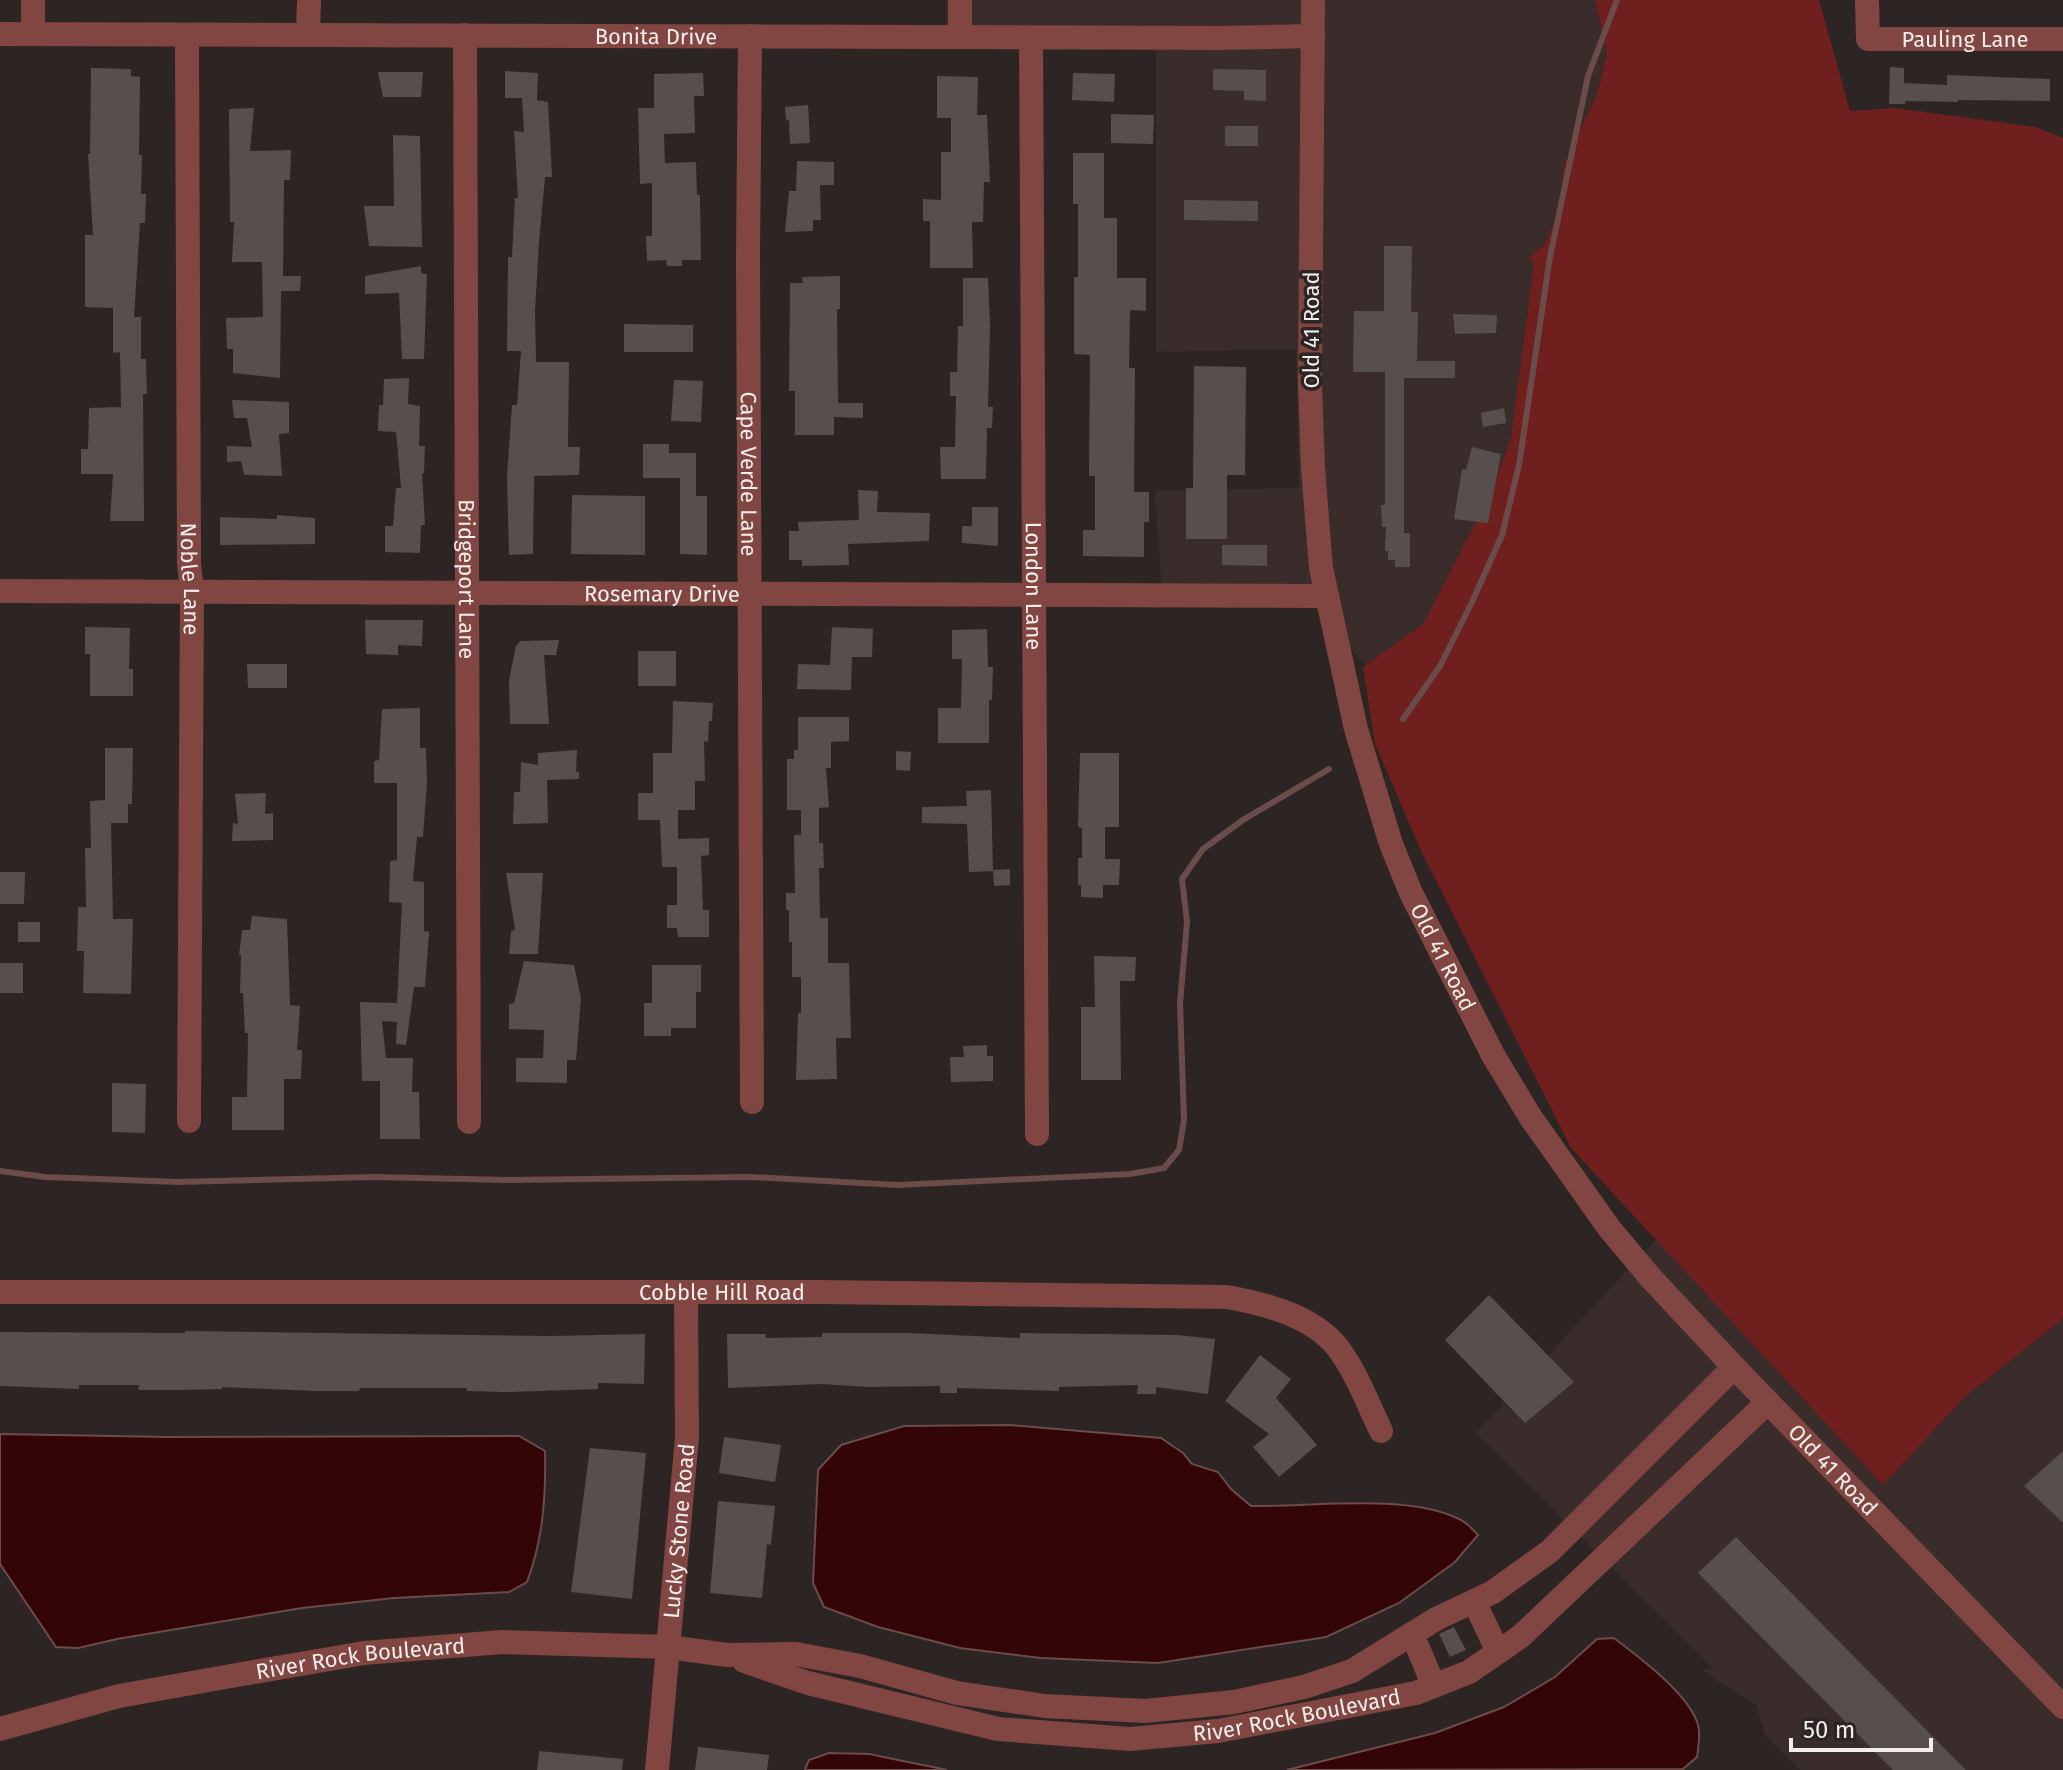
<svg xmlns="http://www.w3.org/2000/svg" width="2063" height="1770" font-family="'Fira Sans',sans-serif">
	<rect width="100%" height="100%" fill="#2c2524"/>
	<g fill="#3a2c2a">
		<polygon points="946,0 1303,0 1319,612 1301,592 1162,594 1155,491 1299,488 1296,349 1156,352 1156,35 946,37"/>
		<polygon points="1322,0 1595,0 1607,54 1598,91 1564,165 1559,211 1545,244 1529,259 1534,263 1511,438 1493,489 1423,624 1366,665 1346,643 1330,567 1320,384"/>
		<polygon points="1657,1239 1883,1485 1966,1396 2063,1319 2063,1692 1741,1359 1643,1253"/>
		<polygon points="1629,1268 1727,1375 2063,1721 2063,1770 1800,1770 1765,1735 1756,1705 1703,1671 1712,1667 1476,1433"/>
	</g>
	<polygon fill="#6f1f1d" points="1595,0 1819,0 1850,111 1895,108 2036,127 2063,138 2063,1319 1966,1396 1883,1485 1571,1148 1421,851 1375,744 1363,667 1423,624 1493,489 1511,437 1534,263 1528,259 1545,244 1559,211 1564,165 1598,91 1607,54"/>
	<g fill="#330506" stroke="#6c4b4b" stroke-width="2">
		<path d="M1010 1425 1161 1438 1183 1453 1192 1464 1218 1472 1231 1489 1251 1506C1311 1507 1406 1493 1459 1519 1467 1522 1472 1529 1478 1535L1455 1562 1399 1603 1326 1637 1158 1663 1041 1658 960 1648 878 1627 824 1607 813 1583 818 1470 841 1445 904 1426Z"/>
		<path d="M0 1434 167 1437 519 1436 545 1451C546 1496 543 1540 527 1582L509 1592 394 1598 302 1608 117 1639 78 1648 56 1647 0 1564Z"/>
		<path d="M1614 1638C1639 1657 1690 1695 1698 1725 1701 1735 1698 1748 1697 1757L1683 1769 1287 1770 1435 1733 1504 1707 1555 1677 1597 1639Z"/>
		<polygon points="829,1753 869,1754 947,1770 805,1770 809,1760"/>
	</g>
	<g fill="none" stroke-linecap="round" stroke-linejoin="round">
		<g stroke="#6c4b4b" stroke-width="6">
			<polyline points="1403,719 1440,666 1472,602 1502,535 1519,465 1550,257 1588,76 1617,0"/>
			<polyline points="0,1171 45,1177 178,1182 374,1177 508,1180 751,1177 898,1185 1130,1174 1164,1168 1179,1150 1184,1120 1180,1003 1187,922 1182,879 1203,849 1243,820 1329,769"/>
		</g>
	</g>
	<g fill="#574f4e">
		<polygon points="1890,67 1904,68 1904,83 1947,85 1947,75 2050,79 2050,101 1958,100 1958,102 1905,101 1905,104 1889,104"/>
		<polygon points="91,68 131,69 131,76 140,77 139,155 142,155 141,194 146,194 145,223 140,223 134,317 141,317 141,359 146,359 147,394 143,394 144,521 110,521 113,474 81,474 81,449 88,449 89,408 121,407 120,352 113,353 113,308 85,307 85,235 93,235 88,154 90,154"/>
		<polygon points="1213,69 1266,70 1266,101 1244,100 1244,91 1213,90"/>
		<polygon points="505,71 538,73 537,100 548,102 552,177 545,177 539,242 535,311 536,362 569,362 568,447 580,447 579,475 534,476 533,554 509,555 507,476 512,405 517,405 521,351 507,351 508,257 512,257 515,198 518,198 514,131 524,132 522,98 505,98"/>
		<polygon points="378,72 423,72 421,97 383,97"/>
		<polygon points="703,73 704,96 694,96 695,133 664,134 665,163 696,162 697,195 700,195 701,260 682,260 682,266 667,266 666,260 647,261 646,236 652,236 652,183 640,184 638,108 654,108 654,74"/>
		<polygon points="1073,73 1115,74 1114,102 1072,100"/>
		<polygon points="937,76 978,77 977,115 987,115 990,182 984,182 983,222 972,222 973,268 930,268 930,221 923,221 923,199 941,200 941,152 951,152 951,118 937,118"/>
		<polygon points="808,105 810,143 790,144 789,120 786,120 785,107"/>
		<polygon points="254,108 250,151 291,150 290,180 284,180 283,276 301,276 300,291 281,291 280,378 233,373 233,349 227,349 226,318 263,317 262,262 232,262 234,222 230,222 229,109"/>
		<polygon points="1111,114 1154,115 1153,144 1111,143"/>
		<rect x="1225" y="126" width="33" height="20"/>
		<polygon points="393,135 420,136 422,247 369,246 364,206 394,206"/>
		<polygon points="1073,153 1104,153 1104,218 1117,218 1117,278 1146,278 1146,311 1130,310 1129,368 1135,368 1134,492 1149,492 1149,522 1144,522 1144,557 1083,556 1083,530 1095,530 1095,476 1089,476 1090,355 1074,354 1074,277 1078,277 1078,204 1073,204"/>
		<polygon points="797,161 834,162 834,185 820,185 821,220 813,220 813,231 785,232 789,191 796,191"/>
		<polygon points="1184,200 1258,201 1258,221 1184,220"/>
		<polygon points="1384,246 1412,246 1411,312 1418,312 1417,361 1455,361 1455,378 1404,378 1404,533 1410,533 1410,567 1395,567 1395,560 1388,560 1388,551 1385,551 1386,527 1382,527 1381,505 1385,505 1385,372 1353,372 1354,311 1384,311"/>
		<polygon points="421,266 421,273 427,274 424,359 402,359 399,293 365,294 365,276"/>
		<polygon points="840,276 840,309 837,309 838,403 863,403 863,418 834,417 834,435 795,435 795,391 789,391 790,283 803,283 802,277"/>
		<polygon points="963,278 988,278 990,326 988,407 993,407 992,428 987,428 986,479 941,479 940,447 955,447 956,396 950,396 950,372 957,372 958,326 963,326"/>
		<polygon points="1453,314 1497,315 1496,333 1455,334"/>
		<polygon points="624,324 693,325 693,352 624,352"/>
		<polygon points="1194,366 1246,367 1245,475 1227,475 1227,539 1186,539 1186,488 1193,488"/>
		<polygon points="409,378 408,404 420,406 419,446 425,446 424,473 422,473 425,525 421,525 420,553 385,552 385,526 393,526 396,488 401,488 396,432 378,431 379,405 383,405 384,379"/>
		<polygon points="674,380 703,381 701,422 671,421"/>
		<polygon points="232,400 289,402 289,433 279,434 282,476 244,475 241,461 227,462 227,446 252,447 247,418 234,418"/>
		<polygon points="1504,408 1506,423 1483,427 1481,413"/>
		<polygon points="643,444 669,444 669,453 696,453 696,496 707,496 707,555 680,554 680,478 643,478"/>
		<polygon points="1472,447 1501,454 1488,523 1454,519 1462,469 1466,470"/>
		<polygon points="858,490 878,491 877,512 930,513 929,541 848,544 849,565 802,566 802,560 789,560 789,531 799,531 798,522 859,520"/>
		<polygon points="572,495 645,496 645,555 571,554"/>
		<polygon points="972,507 998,507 998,546 962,543 962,526 972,526"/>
		<polygon points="277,515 315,518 315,544 220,545 220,517 277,519"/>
		<polygon points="1222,545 1267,545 1267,566 1222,565"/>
		<polygon points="365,620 423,620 422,646 398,645 398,655 366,654"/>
		<polygon points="85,627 130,628 129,669 133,669 133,696 90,696 90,654 85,654"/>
		<polygon points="832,627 873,629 872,657 852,657 851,690 797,689 798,664 830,665"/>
		<polygon points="987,629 988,667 993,667 992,700 989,700 989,743 938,743 938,708 961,708 962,659 952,659 952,630"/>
		<polygon points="559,640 556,655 544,655 549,724 510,724 509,680 516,646 520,641"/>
		<rect x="638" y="651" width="38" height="35"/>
		<polygon points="247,664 287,664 287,688 248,688"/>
		<polygon points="673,701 713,703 712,721 709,721 708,742 704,741 705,781 695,781 695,810 678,810 678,839 709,838 709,855 701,856 703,910 709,910 709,937 678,937 677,928 667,928 667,905 677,905 677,867 662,867 660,820 638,820 638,793 653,793 653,753 672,753"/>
		<polygon points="420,708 420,748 426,748 427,782 423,837 417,837 413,881 424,882 424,931 429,932 425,987 414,987 406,1045 396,1044 397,1022 382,1021 386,1058 413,1058 412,1092 419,1092 420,1139 380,1139 380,1081 362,1081 360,1002 397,1003 402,903 389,902 390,861 397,860 397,783 374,783 374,761 379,760 382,709"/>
		<polygon points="798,717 849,717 849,741 831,742 831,768 826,768 829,807 819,808 819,843 823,843 824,868 819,868 820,918 828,918 828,963 849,963 851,1038 836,1038 837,1079 796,1080 798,1013 801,1013 801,977 792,977 792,942 789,942 789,910 786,910 786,893 795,893 794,835 801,835 801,810 787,810 787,759 794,759 794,750 798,750"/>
		<polygon points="105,748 133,748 132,804 128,804 128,823 111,823 113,919 133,919 131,994 83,993 84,951 77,951 78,907 86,907 85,848 91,848 90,801 105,800"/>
		<polygon points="577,750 576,772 579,772 579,779 547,780 548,823 513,824 514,792 520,792 521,762 538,765 538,753"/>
		<polygon points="896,751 911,752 910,771 896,770"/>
		<polygon points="1080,753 1119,753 1119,827 1105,827 1105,859 1120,859 1119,885 1103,885 1103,898 1081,897 1081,885 1078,885 1078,858 1082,858 1082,828 1078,827"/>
		<polygon points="991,790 993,871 969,872 967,824 922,823 922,807 967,806 966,791"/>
		<polygon points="266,793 265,814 273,813 273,840 232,841 233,823 238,824 235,794"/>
		<polygon points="1010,869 1010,885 994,886 993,870"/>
		<polygon points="0,872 25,872 24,904 0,904"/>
		<polygon points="506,873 543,873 538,954 509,954 511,932 515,929"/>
		<polygon points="252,916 287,919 290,1005 300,1006 297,1050 302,1050 301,1079 284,1079 284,1130 232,1130 232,1097 247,1097 248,1033 245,1033 243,993 240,993 241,955 239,955 242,930 250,930"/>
		<rect x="18" y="922" width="22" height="20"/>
		<polygon points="1094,956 1136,957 1135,981 1120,981 1121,1080 1081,1080 1081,1007 1095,1007"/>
		<polygon points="524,961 574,965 581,998 576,1060 567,1060 567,1083 516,1082 516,1058 543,1058 544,1030 509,1029 509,1004 514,1003"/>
		<rect x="0" y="963" width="23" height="30"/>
		<polygon points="652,965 701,965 701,992 696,992 696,1028 671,1028 671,1036 644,1036 644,1003 652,1003"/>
		<polygon points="987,1045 987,1056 993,1056 993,1081 951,1082 950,1057 964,1057 963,1046"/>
		<polygon points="112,1083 146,1084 145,1133 112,1132"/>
		<polygon points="1489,1295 1574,1382 1525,1423 1445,1340"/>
		<polygon points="185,1331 552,1336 645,1334 644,1384 598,1383 598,1389 505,1392 467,1391 467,1388 360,1388 359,1391 316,1391 222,1387 222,1389 178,1390 138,1390 139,1385 79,1385 79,1389 0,1386 0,1332 185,1333"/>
		<polygon points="822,1333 909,1333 1020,1338 1020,1333 1177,1335 1215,1339 1208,1394 1156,1387 1156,1394 1137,1394 1138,1385 1059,1387 1059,1391 957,1388 957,1393 940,1393 940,1386 869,1387 821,1384 728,1388 727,1334 766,1334 766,1338 822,1337"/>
		<polygon points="1260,1355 1291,1379 1276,1398 1317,1445 1279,1477 1253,1447 1269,1434 1225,1401"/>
		<polygon points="724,1437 781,1445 775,1482 719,1473"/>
		<polygon points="590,1448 646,1453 632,1599 571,1592"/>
		<polygon points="2063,1451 2063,1523 2024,1486"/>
		<polygon points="718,1501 775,1506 771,1545 767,1544 762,1598 710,1593"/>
		<polygon points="1736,1537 1966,1770 1893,1770 1698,1573"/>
		<polygon points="1454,1627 1466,1650 1450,1657 1439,1634"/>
		<polygon points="698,1747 769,1755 767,1770 695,1770"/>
		<polygon points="539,1751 623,1759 622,1770 537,1770"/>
	</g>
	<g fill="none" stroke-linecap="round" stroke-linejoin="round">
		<g stroke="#814641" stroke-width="24">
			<polyline points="960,0 960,37"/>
			<path id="s1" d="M1313 0 1310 384 1313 468 1321 568 1356 729 1391 844 1411 893 1493 1055 1531 1118 1609 1228 1650 1277 1734 1367 2063 1707"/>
			<path id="s2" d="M1867 0 1868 39H2063"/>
			<path id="s3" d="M0 34 1220 38 1313 36"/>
			<polyline points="33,34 33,0"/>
			<polyline points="308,34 309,0"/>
			<path id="s4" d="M465 35 469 1122"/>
			<path id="s5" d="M750 36 748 256 752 1102"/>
			<path id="s6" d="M187 37 189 563 192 592 189 1121"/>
			<path id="s7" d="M1031 38 1037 1134"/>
			<path id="s8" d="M0 591 1326 596"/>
			<path id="s9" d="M0 1292H817L1227 1297C1266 1304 1313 1316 1338 1348 1356 1372 1368 1404 1381 1431"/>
			<polyline points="1474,1601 1498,1652"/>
			<polyline points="1412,1634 1434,1686"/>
			<path id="s10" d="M744 1661 808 1683 998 1729 1130 1739 1218 1731 1416 1693 1469 1672 1520 1637 1768 1402"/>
			<path id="s11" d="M0 1729 119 1696 231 1676 364 1653 502 1642 669 1647 727 1655 796 1654 860 1666 957 1693 1045 1706 1145 1711 1234 1702 1304 1687 1352 1671 1436 1619 1493 1592 1550 1551 1734 1367"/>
			<path id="s12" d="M657 1770 687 1437 686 1292"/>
		</g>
	</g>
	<g text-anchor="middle" stroke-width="7" stroke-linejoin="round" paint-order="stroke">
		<g font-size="22" fill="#f2edec" stroke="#2c2524">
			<text dy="8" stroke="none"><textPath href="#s3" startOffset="656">Bonita Drive</textPath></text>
			<text dy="8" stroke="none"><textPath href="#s2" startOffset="136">Pauling Lane</textPath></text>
			<text transform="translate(1311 330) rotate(-90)" y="8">Old 41 Road</text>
			<text dy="8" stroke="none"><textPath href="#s5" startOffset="438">Cape Verde Lane</textPath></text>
			<text dy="8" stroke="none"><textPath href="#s6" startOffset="542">Noble Lane</textPath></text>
			<text dy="8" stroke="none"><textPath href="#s4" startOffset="544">Bridgeport Lane</textPath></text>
			<text dy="8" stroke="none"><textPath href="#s7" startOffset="548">London Lane</textPath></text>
			<text dy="8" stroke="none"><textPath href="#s8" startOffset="662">Rosemary Drive</textPath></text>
			<text dy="8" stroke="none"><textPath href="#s1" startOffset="978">Old 41 Road</textPath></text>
			<text dy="8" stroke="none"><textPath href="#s9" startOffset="722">Cobble Hill Road</textPath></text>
			<text dy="8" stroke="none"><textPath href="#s1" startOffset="1626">Old 41 Road</textPath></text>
			<text dy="8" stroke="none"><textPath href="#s12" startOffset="240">Lucky Stone Road</textPath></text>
			<text dy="8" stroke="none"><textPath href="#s11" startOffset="368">River Rock Boulevard</textPath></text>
			<text dy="8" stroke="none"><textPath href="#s10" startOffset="564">River Rock Boulevard</textPath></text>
		</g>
	</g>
	<path d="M1791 1738v12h140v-12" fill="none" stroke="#f2edec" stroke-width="4"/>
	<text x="1803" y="1738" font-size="24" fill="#f2edec" stroke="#2c2524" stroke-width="6" paint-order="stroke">50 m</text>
</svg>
